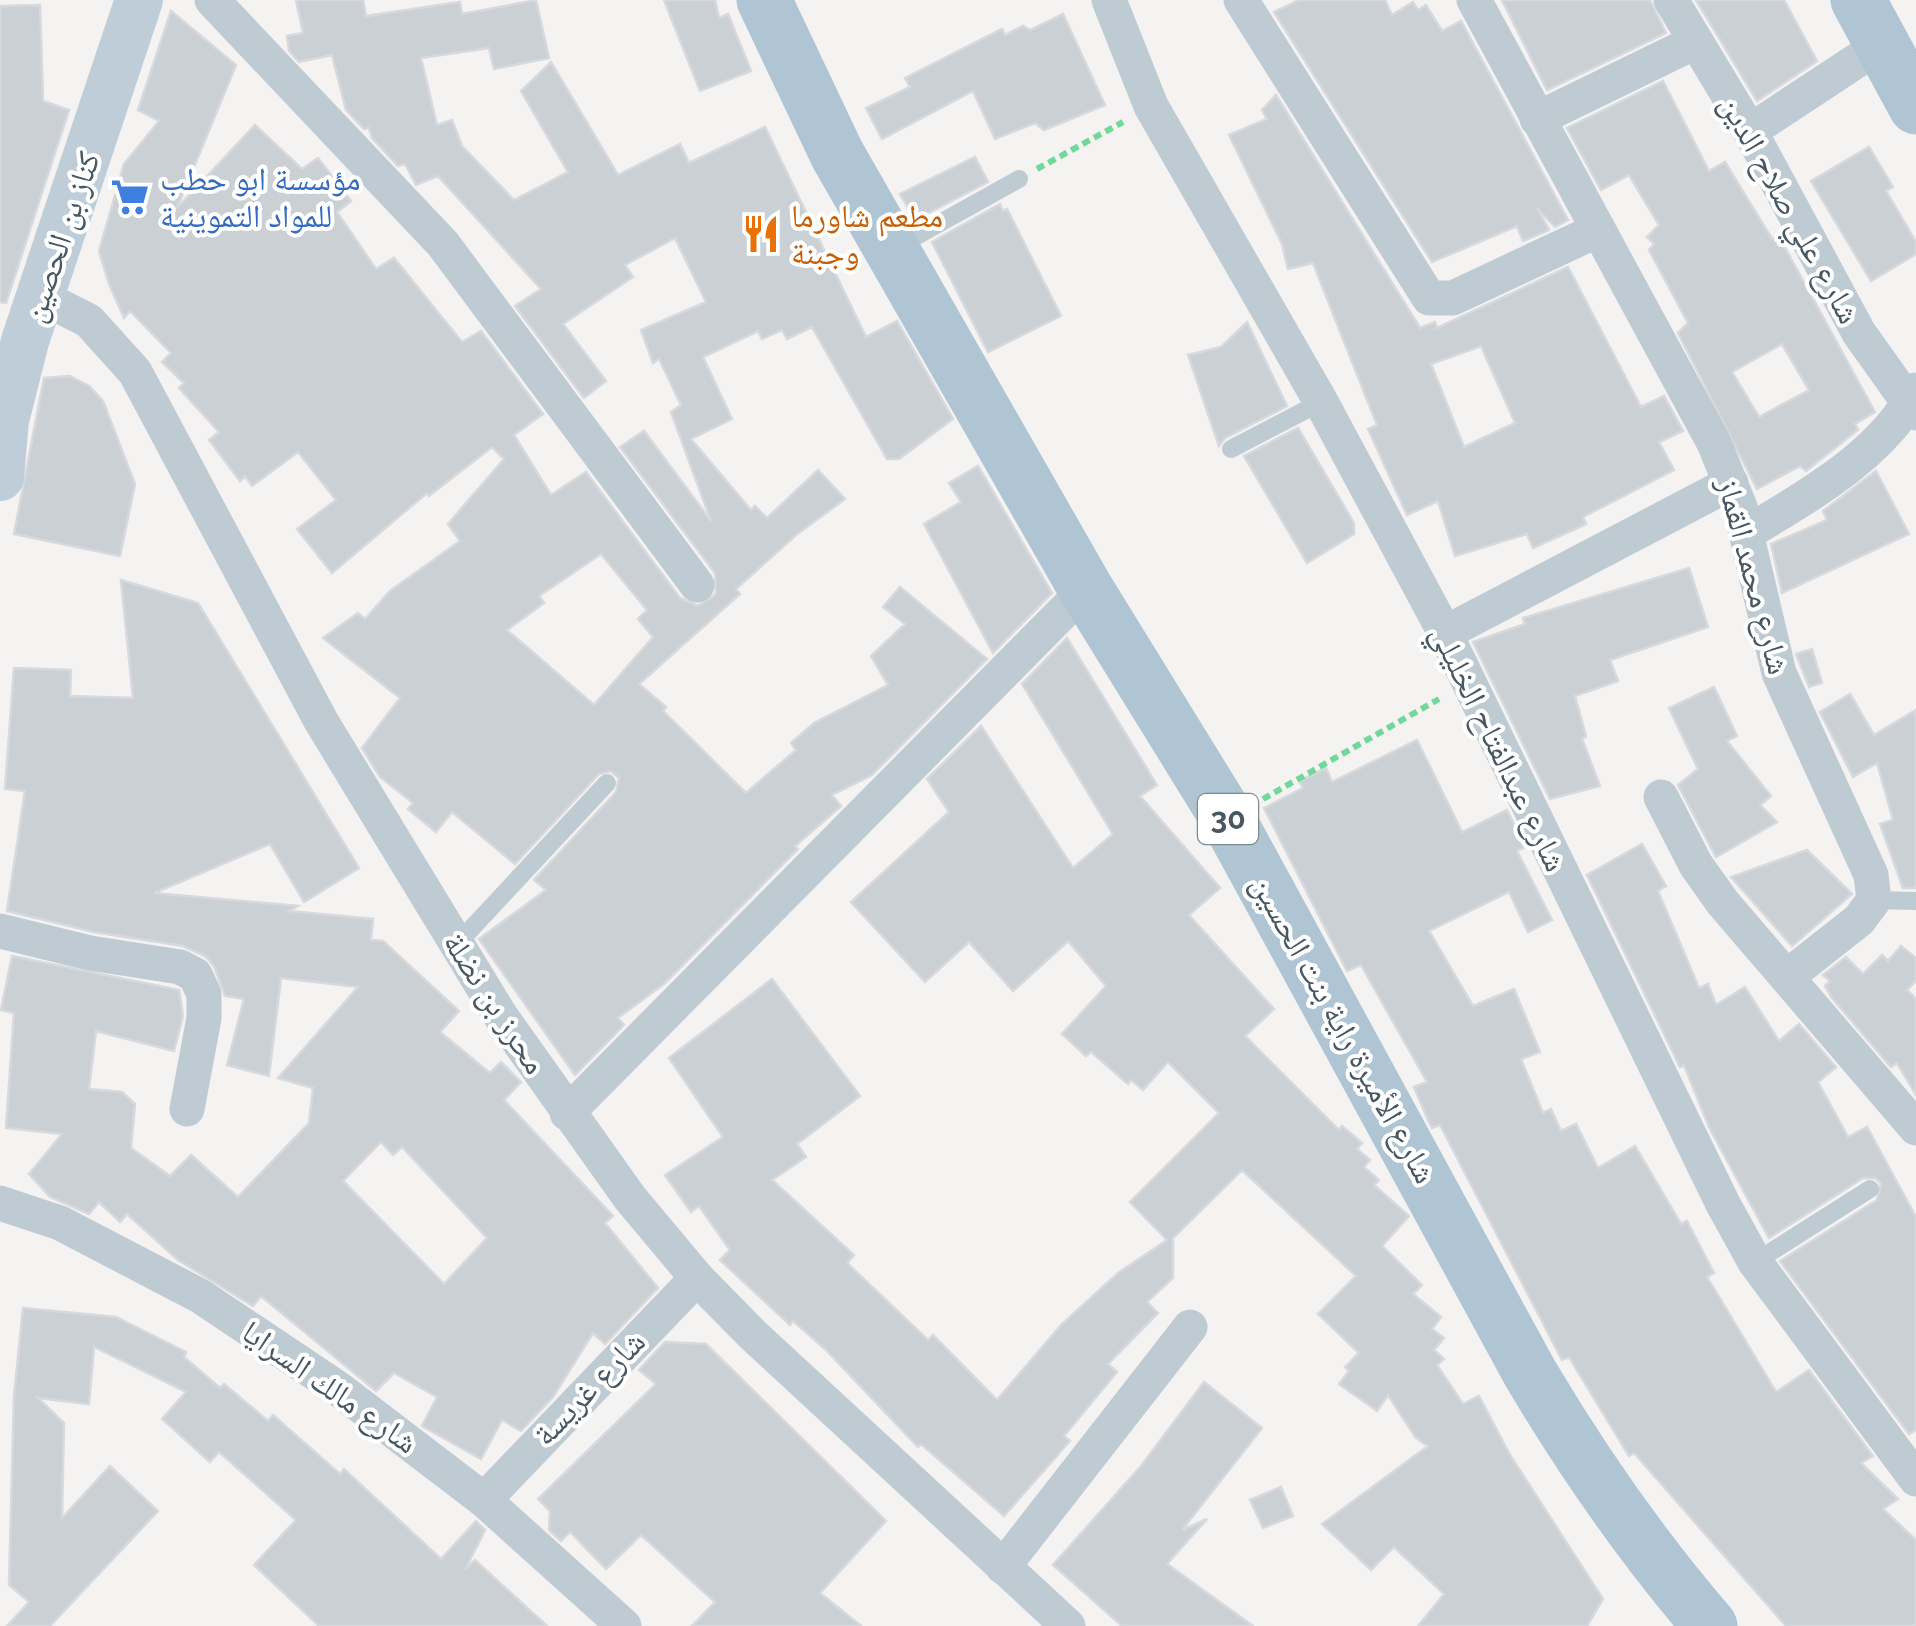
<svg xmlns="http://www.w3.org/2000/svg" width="1916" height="1626" font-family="Raleway,'Noto Naskh Arabic',sans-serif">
	<rect width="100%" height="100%" fill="#f5f2f2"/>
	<g fill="#cbd0d5" stroke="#d6d9de" stroke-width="2.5" fill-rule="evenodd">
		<path d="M296 0H363L366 16 460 2 462 14 536 0 549 58 494 69 489 48 421 58 437 125 452 120 462 146 514 200 568 172 521 91 551 62 618 175 680 144 689 163 765 127 866 337 897 321 953 419 899 459H887L812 327 787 339 782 330 762 339 758 331 703 357 732 419 691 439 751 510 755 506 767 518 818 470 845 499 796 535 736 589 740 594 639 684 666 707 663 711 746 793 796 750 791 743 814 723 888 685 871 656 905 624 883 607 900 587 987 659 872 775 832 795 841 806 795 846 798 849 665 983 618 1018 624 1025 575 1075 479 939 546 890 534 880 616 792 619 778 611 771 599 774 515 864 452 812 436 832 408 809 413 803 380 777 362 748 400 698 323 638 358 613 365 619 390 591 460 541 448 524 504 459 492 447 429 496 427 493 332 573 297 529 336 500 298 452 252 486 245 476 240 481 209 440 219 432 179 388 184 383 162 362 171 353 130 311 124 318 109 284 99 251 124 164 159 121 138 110 171 11 236 65 177 208 255 125 302 169 318 158 351 201 337 212 376 269 394 258 462 342 481 331 543 414 514 435 551 495 586 472 680 598 698 606 716 594 715 573 620 447 644 431 711 521 671 412 681 405 659 359 653 363 641 330 706 302 675 238 625 265 633 277 563 324 606 381 584 398 515 306 541 289 438 176 416 185 405 164 398 166 372 138 369 128 364 129 346 110 332 55 299 62 289 51 287 36 303 33ZM601 554 647 610 638 619 653 637 594 705 507 630 544 603 539 596Z"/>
		<polygon points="664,0 715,0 719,18 728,14 751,71 700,91"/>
		<polygon points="1299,0 1385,0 1392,15 1413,2 1418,10 1426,5 1442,31 1461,21 1568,220 1555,227 1537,208 1549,230 1523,241 1517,226 1432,262 1274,12"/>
		<polygon points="1502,0 1650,0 1666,33 1547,90"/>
		<polygon points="1696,0 1784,0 1817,61 1757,101"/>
		<polygon points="40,5 43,101 69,110 6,303 0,302 0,6"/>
		<polygon points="1063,14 1105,105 1044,130 1035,123 995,139 973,91 882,139 866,108 910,87 905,78 1002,29 1005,35 1023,26 1030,30"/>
		<path d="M1663 81 1709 171 1725 162 1772 239 1778 235 1875 412 1855 424 1858 430 1806 471 1800 466 1757 489 1678 333 1688 323 1649 250 1654 244 1647 237 1659 225 1629 175 1601 190 1567 128ZM1782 344 1809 390 1759 417 1732 372Z"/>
		<path d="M1276 95 1420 328 1435 322 1437 328 1568 267 1641 407 1664 396 1683 431 1659 442 1674 470 1583 517 1586 524 1533 548 1527 534 1455 556 1438 501 1407 515 1368 429 1377 425 1313 263 1288 269 1282 244 1229 135 1267 119 1262 110ZM1481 346 1515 423 1464 447 1431 364Z"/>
		<polygon points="1869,147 1893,187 1886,191 1916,242 1916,254 1871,281 1811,181"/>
		<polygon points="975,157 988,182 915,220 900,194"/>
		<polygon points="1000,204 1003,211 1007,209 1061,316 988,352 932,242"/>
		<polygon points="1247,322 1287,406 1225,438 1219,446 1188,355 1221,347"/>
		<polygon points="70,376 89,386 103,401 135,484 120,556 14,534 44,378"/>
		<polygon points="1298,428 1354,523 1354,534 1307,563 1244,456"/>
		<polygon points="978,466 1052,593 993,653 924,524 961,502 949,483"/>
		<polygon points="1876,471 1909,534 1782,593 1771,544 1827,520 1823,511"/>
		<polygon points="1689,568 1708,627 1610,660 1618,681 1575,696 1586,736 1582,739 1600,786 1550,799 1473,642 1525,624 1523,618"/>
		<path d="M121 580 198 603 359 868 304 902 270 844 154 893 298 906 289 911 373 919 371 940 383 941 459 1011 440 1032 490 1073 501 1062 521 1082 504 1100 613 1216 605 1223 658 1288 605 1344 593 1333 553 1397 521 1431 502 1420 481 1459 422 1426 437 1397 394 1373 376 1391 261 1296 253 1306 178 1260 127 1214 120 1222 99 1202 89 1214 50 1197 29 1174 62 1134 6 1128 14 1013 1 1010 12 956 179 990 183 1016 174 1051 96 1031 89 1089 122 1092 135 1104 131 1148 170 1176 191 1155 238 1197 309 1123 313 1088 278 1078 358 987 281 978 269 1076 227 1065 244 999 225 996 214 966 205 956 183 946 94 932 7 911 25 791 5 789 14 668 71 670 70 696 133 698ZM381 1142 393 1155 402 1147 487 1238 444 1284 343 1181Z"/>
		<polygon points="1067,638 1157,785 1140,796 1220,888 1189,915 1274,1009 1245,1036 1339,1130 1342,1126 1362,1143 1357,1149 1370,1160 1364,1167 1379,1180 1374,1185 1409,1216 1382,1246 1422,1285 1413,1294 1441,1317 1432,1329 1444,1338 1434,1350 1444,1359 1437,1365 1463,1404 1479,1396 1510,1455 1603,1599 1587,1626 1418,1626 1444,1594 1394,1547 1371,1570 1322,1524 1428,1446 1416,1438 1388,1395 1377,1411 1339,1384 1349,1371 1345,1367 1359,1353 1318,1314 1356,1276 1242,1170 1173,1238 1173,1278 1147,1302 1158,1313 1108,1364 1117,1372 1064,1436 1070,1441 1004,1516 921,1444 918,1447 824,1348 793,1321 790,1325 720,1260 730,1250 699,1206 691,1212 665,1175 723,1137 669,1058 772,979 860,1096 797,1144 806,1157 772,1180 854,1255 847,1263 928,1340 933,1335 997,1400 1061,1325 1118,1273 1167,1240 1130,1202 1219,1113 1168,1062 1143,1090 1131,1080 1128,1084 1091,1052 1086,1056 1062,1034 1106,986 1068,941 1013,991 969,942 925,982 851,902 949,812 927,779 981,726 1073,868 1113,834 1022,684"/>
		<polygon points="1812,649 1822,683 1809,687 1796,654"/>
		<polygon points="1714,687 1737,736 1727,741 1771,796 1760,805 1777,822 1716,857 1678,785 1698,769 1669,708"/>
		<polygon points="1850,694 1874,735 1916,710 1916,888 1903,888 1880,824 1893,820 1877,763 1853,777 1820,712"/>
		<polygon points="1417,740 1462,832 1507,810 1525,847 1517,851 1552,920 1528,932 1509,892 1429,931 1473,1006 1514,989 1540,1052 1521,1059 1543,1113 1551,1109 1561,1131 1576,1124 1598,1168 1635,1146 1681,1224 1687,1221 1714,1273 1707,1277 1776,1392 1809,1370 1873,1456 1861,1463 1898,1499 1883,1509 1916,1540 1916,1626 1786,1626 1634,1453 1629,1456 1569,1357 1562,1360 1440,1125 1432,1128 1428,1120 1414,1087 1427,1082 1361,965 1347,971 1264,808 1303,788 1299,781 1326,768 1332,782"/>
		<polygon points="1642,844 1666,886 1658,891 1699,988 1708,984 1716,1005 1745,987 1779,1041 1799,1024 1836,1067 1818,1082 1848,1137 1867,1127 1916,1217 1916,1430 1909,1434 1780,1261 1877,1200 1881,1183 1875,1178 1863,1178 1769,1238 1709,1127 1684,1065 1680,1067 1587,875"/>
		<polygon points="1807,850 1852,894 1792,946 1731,877"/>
		<polygon points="1901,946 1916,958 1916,981 1907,990 1916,999 1916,1095 1897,1063 1891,1067 1832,998 1825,986 1830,981 1823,975 1846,957 1863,974 1882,955 1888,961"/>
		<polygon points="23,1308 116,1317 186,1352 184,1357 220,1388 224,1384 268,1421 273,1415 340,1474 344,1469 441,1559 476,1521 485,1530 465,1570 475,1560 547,1626 319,1626 254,1565 296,1520 219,1452 210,1462 162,1419 186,1392 94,1347 89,1404 38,1398 64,1423 62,1518 110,1466 158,1511 50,1626 7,1626 29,1602 9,1585 14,1396"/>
		<polygon points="665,1342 706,1344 886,1521 820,1593 861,1626 692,1626 715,1602 641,1535 606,1569 570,1532 561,1541 549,1530 550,1511 538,1499 656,1384 639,1370"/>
		<polygon points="1204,1382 1262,1428 1182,1530 1207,1519 1167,1564 1253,1626 1122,1626 1053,1565 1141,1466"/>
		<polygon points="1281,1487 1293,1516 1263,1528 1250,1500"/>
	</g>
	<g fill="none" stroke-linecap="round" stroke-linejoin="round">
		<g stroke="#71d89a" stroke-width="6" stroke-dasharray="8 5" stroke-linecap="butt">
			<polyline points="1037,169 1123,122"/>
			<polyline points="1263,799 1439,699"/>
		</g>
		<g stroke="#bfcbd3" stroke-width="18">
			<polyline points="897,247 1019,179"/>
			<polyline points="1231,449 1321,402"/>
			<polyline points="1874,900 1916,901"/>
			<polyline points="457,944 607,783"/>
			<polyline points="1755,1262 1870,1189"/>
		</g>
		<g stroke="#bfcbd3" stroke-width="35">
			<polyline points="212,0 443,244 697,585"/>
			<polyline points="1109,0 1151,106 1321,402 1445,633 1723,1204 1755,1262 1916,1479"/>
			<polyline points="1241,0 1429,298 1453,298 1598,230"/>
			<polyline points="1474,0 1714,443 1740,507 1779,673 1871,875 1874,900 1859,920 1788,976"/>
			<polyline points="1671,0 1750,131 1859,333 1916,413"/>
			<polyline points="1537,119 1695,42"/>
			<polyline points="1750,131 1879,46"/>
			<polyline points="42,297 89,321 135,372 321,721 500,1015 630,1198 697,1278 752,1334 1068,1626"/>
			<path d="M1747 533C1807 496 1883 455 1916 390"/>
			<polyline points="1445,633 1731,483"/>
			<polyline points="1661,797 1696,865 1723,903 1916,1128"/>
			<polyline points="0,931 90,953 180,967 195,975 204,994 204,1018 187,1109"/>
			<polyline points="567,1113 1086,589"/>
			<polyline points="0,1203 60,1223 200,1296 336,1387 484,1500 624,1626"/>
			<polyline points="484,1500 697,1278"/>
			<polyline points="1003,1567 1190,1327"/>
		</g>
		<polyline stroke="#becdd8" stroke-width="48" points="0,477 5,420 25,341 139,0"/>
		<g stroke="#afc5d3" stroke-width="55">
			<path d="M764 0 837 154 1086 589 1228 819 1530 1373C1584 1464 1641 1546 1710 1626"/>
			<polyline points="1858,0 1916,107"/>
		</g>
	</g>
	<defs>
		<g id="supermarket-bare" transform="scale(3)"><path d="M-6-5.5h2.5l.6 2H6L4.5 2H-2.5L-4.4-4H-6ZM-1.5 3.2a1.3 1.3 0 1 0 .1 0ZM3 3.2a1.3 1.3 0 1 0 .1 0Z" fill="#3f7fe0" stroke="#fff" stroke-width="2.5" paint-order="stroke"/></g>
		<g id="restaurant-bare" transform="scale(3)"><path d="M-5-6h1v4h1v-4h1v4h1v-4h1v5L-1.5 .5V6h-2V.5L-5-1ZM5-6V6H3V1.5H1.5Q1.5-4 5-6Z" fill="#e8710a" stroke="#fff" stroke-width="2.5" paint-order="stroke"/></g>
	</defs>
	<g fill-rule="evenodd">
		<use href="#supermarket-bare" x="130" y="197"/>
		<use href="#restaurant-bare" x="761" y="234"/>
	</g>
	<g text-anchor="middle" stroke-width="8" stroke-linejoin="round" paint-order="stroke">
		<rect fill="#fff" stroke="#7e8a91" stroke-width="2.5" x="1198" y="794" width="60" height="50" rx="8"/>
		<g font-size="30" font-weight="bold" fill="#475862">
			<text x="1228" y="829">30</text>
		</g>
		<g font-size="32" fill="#366cbe" stroke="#fff" text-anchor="start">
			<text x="160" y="190">مؤسسة ابو حطب<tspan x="160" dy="37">للمواد التموينية</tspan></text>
		</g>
		<g font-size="32" fill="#475862" stroke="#fff">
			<text transform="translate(1790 209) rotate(61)" y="11">شارع علي صلاح الدين</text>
			<text transform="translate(61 237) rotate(-71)" y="11">كناز بن الحصين</text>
			<text transform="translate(1754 576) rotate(75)" y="11">شارع محمد القماز</text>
			<text transform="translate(1499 748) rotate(64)" y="11">شارع عبدالفتاح الخليلي</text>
			<text transform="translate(495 1003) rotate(57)" y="11">محرز بن نضلة</text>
			<text transform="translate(1344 1029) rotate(61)" y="11">شارع الأميرة راية بنت الحسين</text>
			<text transform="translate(330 1387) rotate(35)" y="11">شارع مالك السرايا</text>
			<text transform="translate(589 1388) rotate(-46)" y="11">شارع غريسة</text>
		</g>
		<g font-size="32" fill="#c56008" stroke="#fff" text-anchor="start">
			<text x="791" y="227">مطعم شاورما<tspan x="791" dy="37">وجبنة</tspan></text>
		</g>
	</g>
</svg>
